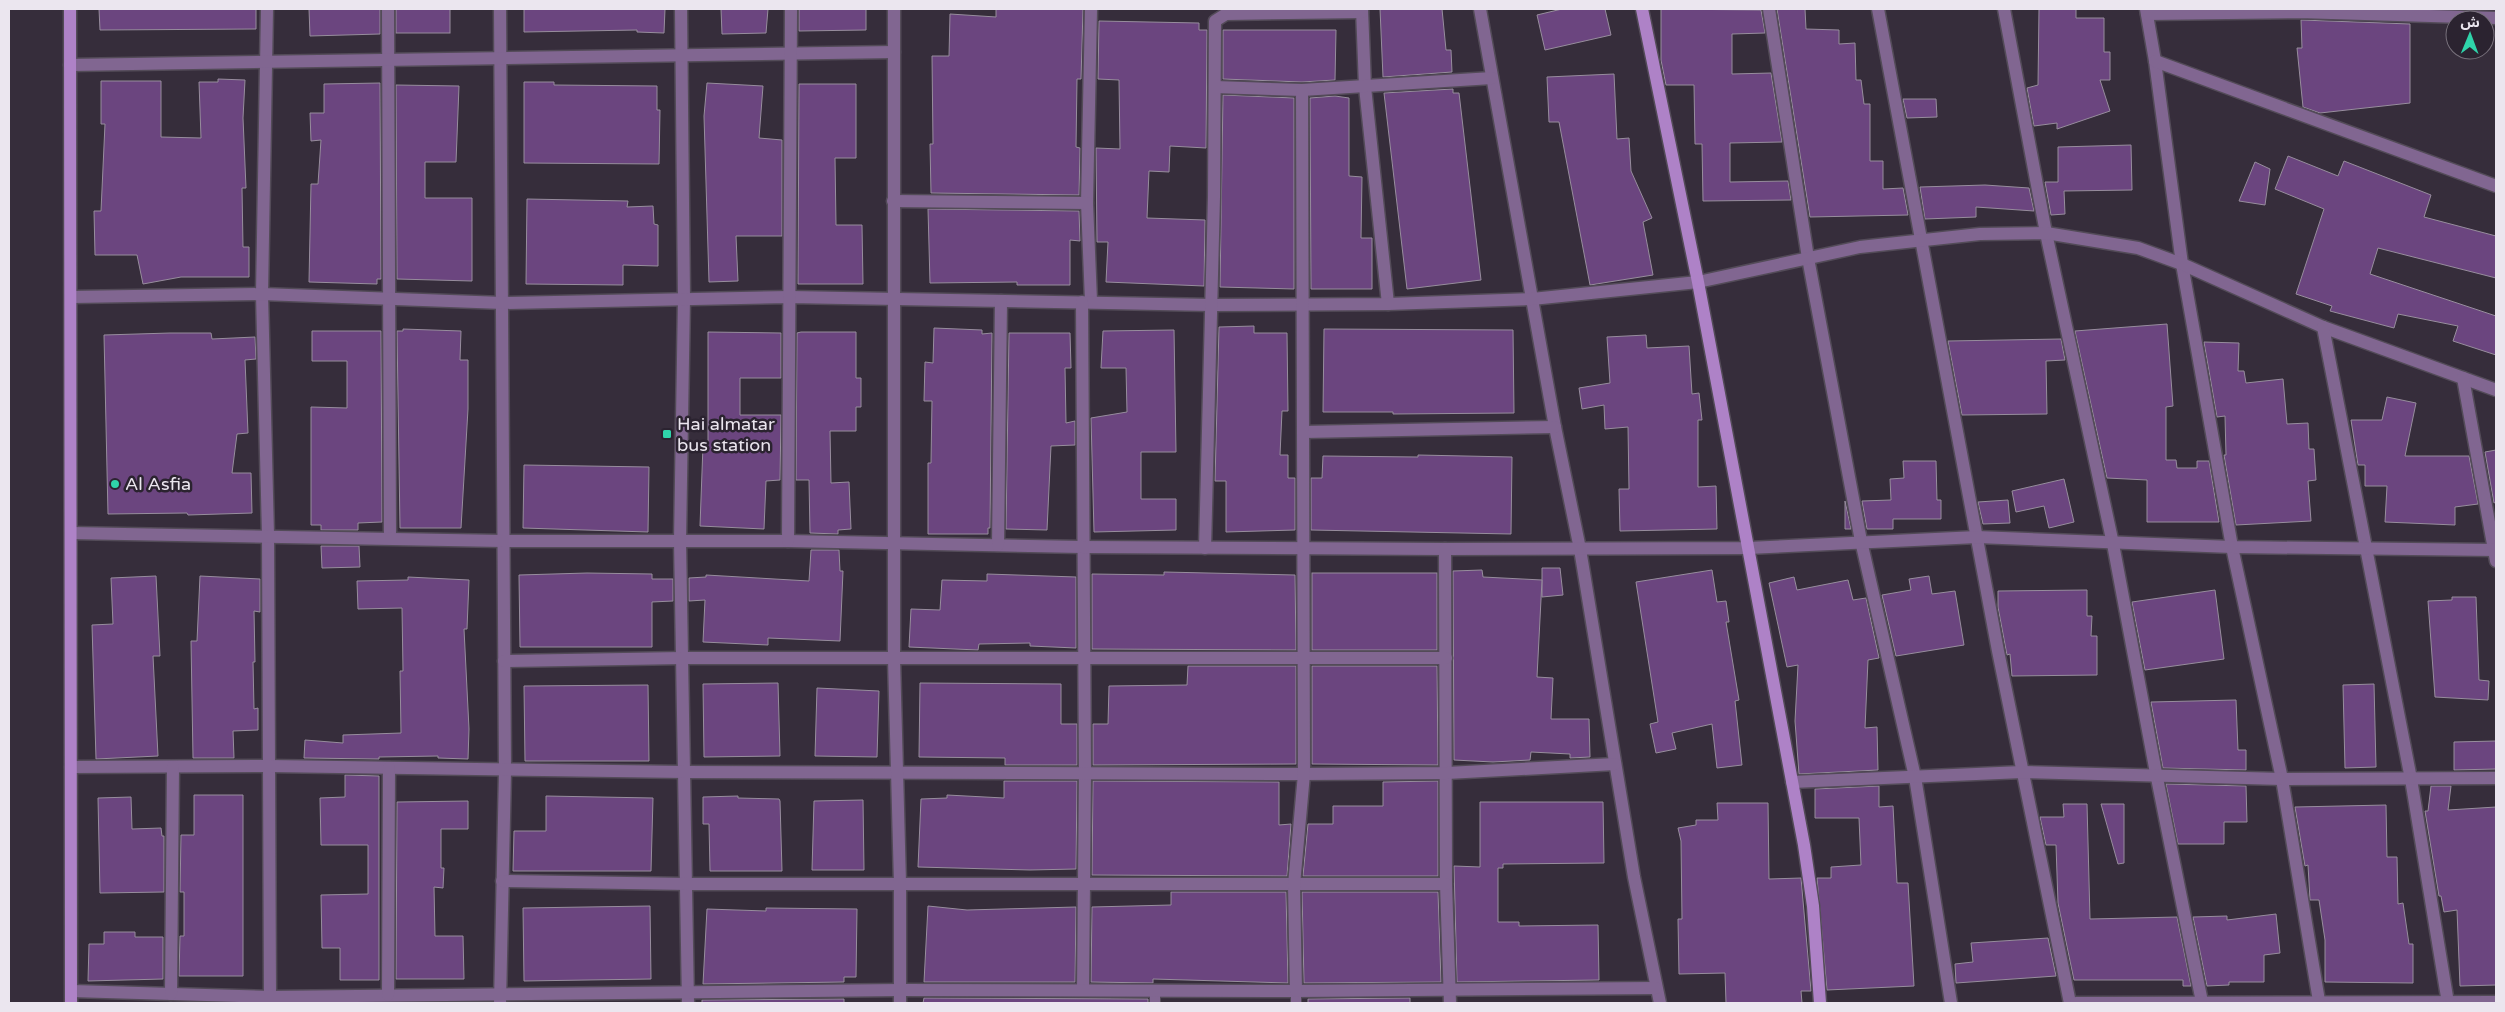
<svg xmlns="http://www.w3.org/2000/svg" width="2505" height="1012" font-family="'Varela Round','Noto Sans Arabic',sans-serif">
	<rect width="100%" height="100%" fill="#362d3b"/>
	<g fill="#6b457f" stroke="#978d9d">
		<polygon points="99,9 256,9 256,29 100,30"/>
		<polygon points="309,9 380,9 380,34 310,36"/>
		<rect x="396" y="9" width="54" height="24"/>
		<polygon points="524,9 665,9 664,33 637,32 637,30 524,32"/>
		<polygon points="721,9 768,9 766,33 722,34"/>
		<polygon points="799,9 866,9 866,30 799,31"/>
		<polygon points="996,9 1083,9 1081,79 1077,79 1076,147 1080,148 1079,195 931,193 930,144 933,144 932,56 949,56 950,14 996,17"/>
		<polygon points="1380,9 1442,9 1446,50 1451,50 1452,72 1383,77"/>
		<polygon points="1562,9 1605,9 1611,35 1545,50 1537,15"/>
		<polygon points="1661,9 1761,10 1765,33 1732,34 1732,74 1771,73 1782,142 1730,143 1730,182 1788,181 1791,200 1703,201 1702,144 1695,144 1694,85 1666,85 1661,60"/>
		<polygon points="1777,9 1805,9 1806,29 1839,30 1839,44 1855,43 1856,80 1861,80 1864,104 1870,104 1870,161 1883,161 1883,189 1903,188 1908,215 1810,217"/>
		<polygon points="2039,9 2076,9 2076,18 2104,18 2104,52 2110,52 2110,80 2100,80 2110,111 2057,129 2057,123 2034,126 2027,88 2038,85"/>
		<polygon points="2301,20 2410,24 2410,103 2320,113 2303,107 2297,48 2302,48"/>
		<polygon points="1099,21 1199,23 1199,30 1207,30 1206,148 1170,146 1169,172 1149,171 1147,218 1205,220 1204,286 1106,282 1108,242 1097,242 1096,148 1120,149 1119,80 1098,79"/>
		<polygon points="1223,30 1336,30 1335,80 1302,82 1223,79"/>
		<polygon points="1614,74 1617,139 1629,138 1631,171 1652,218 1643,222 1653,275 1590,285 1559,122 1549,122 1547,77"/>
		<polygon points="218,79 245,80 243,118 246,188 242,188 243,247 249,247 249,277 181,277 143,284 137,255 95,255 94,211 101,211 105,124 101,124 101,81 161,81 161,137 201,138 199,82 218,82"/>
		<polygon points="524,82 554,82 554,85 657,86 657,110 660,110 659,164 524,163"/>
		<polygon points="380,83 381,279 377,279 377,284 309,282 311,184 318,184 321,140 311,141 310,113 324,113 324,84"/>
		<polygon points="707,83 763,86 759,138 782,140 782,236 736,236 738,281 709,282 704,116"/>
		<polygon points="799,84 856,84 856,158 835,158 836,225 862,225 863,284 798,284"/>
		<polygon points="396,85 459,86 456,162 425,162 425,198 472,198 472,281 397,279"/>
		<polygon points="1453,89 1453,93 1459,93 1481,280 1407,289 1384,93"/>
		<polygon points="1223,95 1294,98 1294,289 1220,287"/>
		<polygon points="1335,96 1349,98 1349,176 1362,177 1361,238 1372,238 1372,289 1311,289 1310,98"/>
		<polygon points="1903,99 1936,99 1937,117 1907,118"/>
		<polygon points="2131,145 2132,190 2064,191 2065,214 2051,215 2045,182 2058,182 2058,147"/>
		<polygon points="2288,156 2338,176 2344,161 2431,195 2424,217 2496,236 2496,278 2378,248 2370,274 2496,316 2496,355 2453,341 2458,326 2398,314 2394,328 2330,311 2332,306 2296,294 2324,209 2275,189"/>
		<polygon points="2255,162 2270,169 2265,205 2239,201"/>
		<polygon points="1985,185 2029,188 2034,211 1976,207 1976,217 1925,219 1920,187"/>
		<polygon points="527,199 628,201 627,207 653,206 654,224 658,225 658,266 623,265 623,285 526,284"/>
		<polygon points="928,209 1079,211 1080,241 1070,240 1070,285 1017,285 1017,282 930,283"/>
		<polygon points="2167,324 2173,406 2166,407 2166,460 2176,460 2177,468 2197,468 2197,461 2209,461 2219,522 2147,522 2147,480 2107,478 2075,331"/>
		<polygon points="1254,326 1254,333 1287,333 1288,411 1282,411 1280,455 1288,455 1288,478 1295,478 1295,530 1226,532 1226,481 1215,481 1219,327"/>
		<polygon points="934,328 982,330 982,334 992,333 990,528 988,528 988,534 928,534 928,463 931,463 932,401 924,401 925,362 933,363"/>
		<polygon points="403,329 461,331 460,360 468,360 468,409 461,528 400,528 397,331 403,331"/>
		<polygon points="1324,329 1513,330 1514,413 1393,414 1393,412 1323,412"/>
		<polygon points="1174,330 1176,452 1141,452 1141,499 1176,499 1176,530 1094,532 1091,418 1127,412 1126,368 1101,368 1103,331"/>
		<polygon points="312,331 381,331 382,522 358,523 358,530 321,530 321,525 311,525 311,407 347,408 347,361 312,361"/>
		<polygon points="708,332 781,333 781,378 740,378 740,415 781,415 780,480 766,481 764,529 700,526 703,445 708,445"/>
		<polygon points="801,332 856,332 856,378 861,378 861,407 856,407 856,431 830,431 831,483 849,482 851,529 838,530 838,534 810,533 809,480 796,480 797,333"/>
		<polygon points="170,333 211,333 212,339 255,337 256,359 245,360 248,433 237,434 232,473 251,473 252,513 188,515 187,513 108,514 104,335"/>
		<polygon points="1009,333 1070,333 1071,368 1065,368 1066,423 1075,421 1075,445 1051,446 1047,530 1006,529"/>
		<polygon points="1646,335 1647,348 1689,346 1692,394 1699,393 1702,420 1698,420 1698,487 1716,486 1717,529 1620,531 1619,489 1629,489 1628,427 1605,429 1604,405 1582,409 1579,388 1610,383 1607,337"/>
		<polygon points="2061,339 2065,360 2046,361 2047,414 1962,415 1948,341"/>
		<polygon points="2204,342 2239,343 2238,371 2244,371 2246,383 2283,379 2287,424 2308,423 2309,449 2314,449 2316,480 2308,481 2311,521 2236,525 2224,455 2226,455 2225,416 2217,417"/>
		<polygon points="2387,397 2416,403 2405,456 2469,456 2478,504 2455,507 2455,525 2385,522 2387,486 2365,486 2365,465 2358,465 2351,420 2382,420"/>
		<polygon points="2496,450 2496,502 2494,503 2485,452"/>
		<polygon points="1418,455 1512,457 1511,534 1311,530 1311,478 1322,478 1323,456 1418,457"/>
		<polygon points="1903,461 1936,461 1937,500 1941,500 1941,519 1893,519 1893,529 1867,529 1862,501 1891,500 1890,479 1904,478"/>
		<polygon points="524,465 649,467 648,532 523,528"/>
		<polygon points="2064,479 2074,522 2049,528 2044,506 2016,512 2012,491"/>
		<polygon points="2008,500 2010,523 1983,524 1978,502"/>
		<polygon points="1845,501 1851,529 1845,529"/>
		<polygon points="321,546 359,546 360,567 322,568"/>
		<polygon points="811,550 839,550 840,571 843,571 840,641 768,638 768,645 703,642 705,600 689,601 689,578 706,577 706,575 809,581"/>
		<polygon points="1542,568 1560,568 1563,595 1542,597"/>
		<polygon points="1482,570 1483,577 1542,580 1537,677 1553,678 1551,719 1589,719 1590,757 1570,758 1570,754 1531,752 1530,760 1493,762 1454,760 1453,571"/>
		<polygon points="1712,570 1717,602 1726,601 1729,622 1726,622 1739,700 1735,701 1742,765 1717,768 1712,724 1672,733 1676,749 1656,753 1650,724 1658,722 1636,582"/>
		<polygon points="1164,572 1295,575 1296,650 1092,649 1092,574 1164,575"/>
		<polygon points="587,573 652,574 652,579 673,579 673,601 652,602 652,647 520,647 519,575"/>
		<rect x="1312" y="573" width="125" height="77"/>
		<polygon points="987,574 1076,577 1076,648 1030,646 1030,643 979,644 978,650 909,647 911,609 940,610 942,580 987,581"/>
		<polygon points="156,576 160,656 153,656 158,756 96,759 92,625 113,624 111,578"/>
		<polygon points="200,576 260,579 260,612 254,611 255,662 253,662 254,709 258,708 258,730 233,731 234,758 193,758 191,641 197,641"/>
		<polygon points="1929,576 1932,594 1955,591 1964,645 1896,656 1882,595 1911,590 1909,579"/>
		<polygon points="408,577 469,580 467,629 464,629 469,729 468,759 438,758 438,756 379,757 379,759 304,758 305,740 343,743 343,735 401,733 400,671 403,671 402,608 358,609 357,581 408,580"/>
		<polygon points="1794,577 1797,590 1848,580 1853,600 1866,598 1879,658 1868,660 1865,728 1877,727 1878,770 1799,774 1795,721 1798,665 1787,667 1769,583"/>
		<polygon points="2087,590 2087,616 2092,616 2091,636 2097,636 2097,675 2012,676 2010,654 2007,655 1998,607 1998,591"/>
		<polygon points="2215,590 2224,659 2145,670 2132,602"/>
		<polygon points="2452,597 2476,597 2479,680 2489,681 2488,700 2435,697 2428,601 2452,600"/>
		<polygon points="1188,666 1296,666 1296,764 1093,765 1093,724 1108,724 1109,686 1187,685"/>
		<polygon points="1312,666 1437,666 1438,765 1312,764"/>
		<polygon points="778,683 780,756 704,757 703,684"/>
		<polygon points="920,683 1061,684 1061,724 1077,724 1077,765 1005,765 1005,758 919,757"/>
		<polygon points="2374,684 2376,767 2345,768 2343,685"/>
		<polygon points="648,685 649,761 525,761 524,686"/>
		<polygon points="817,688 879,691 877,757 815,756"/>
		<polygon points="2236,700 2238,750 2246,750 2246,770 2163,768 2151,702"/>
		<polygon points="2496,741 2496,769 2454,770 2454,742"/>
		<polygon points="345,775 379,776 379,980 340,980 340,948 322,948 321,895 368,894 368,845 321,845 320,798 345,797"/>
		<polygon points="1004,781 1077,781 1076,869 1030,870 918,867 921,799 947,798 947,795 1004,798"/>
		<polygon points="1093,781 1279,782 1279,825 1291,824 1287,876 1092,875"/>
		<polygon points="1438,781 1438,876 1303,876 1308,824 1333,824 1333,806 1383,806 1383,782"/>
		<polygon points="2166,784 2246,786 2247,822 2224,822 2224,844 2178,844"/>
		<polygon points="1879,786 1879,807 1893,806 1897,883 1908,883 1914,986 1827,990 1817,878 1831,878 1831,867 1861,865 1859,818 1815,818 1815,789"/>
		<polygon points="2431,786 2451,786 2448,810 2496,807 2496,985 2460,986 2457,910 2444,912 2441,896 2439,896 2425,811 2428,811"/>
		<polygon points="194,795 243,795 243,976 179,976 180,936 184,936 184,892 180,892 181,835 194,835"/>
		<polygon points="546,796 653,798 651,871 513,871 514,831 546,831"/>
		<polygon points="738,796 738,798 779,799 780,801 782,871 710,871 709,824 703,824 703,797"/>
		<polygon points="131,797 132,829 161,828 162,836 164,836 164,892 100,893 98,798"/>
		<polygon points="863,800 864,870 812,870 814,801"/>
		<polygon points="468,801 468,829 441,829 441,868 444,868 443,888 434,887 435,936 463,936 464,979 396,979 397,802"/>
		<polygon points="1480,802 1603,802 1604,863 1503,864 1503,868 1498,868 1498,922 1519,922 1519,926 1598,925 1599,980 1457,982 1454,866 1480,867"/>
		<polygon points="1717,803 1768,803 1769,879 1801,878 1811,991 1801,991 1802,1003 1726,1003 1725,973 1679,974 1678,919 1682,919 1681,841 1678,828 1696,825 1696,820 1718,820"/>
		<polygon points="2063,804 2087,804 2090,919 2177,917 2191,986 2183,986 2183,980 2074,980 2058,903 2056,845 2046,845 2040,817 2064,817"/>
		<polygon points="2101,804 2124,804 2124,863 2118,864"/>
		<polygon points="2386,805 2387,857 2397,857 2398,904 2403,903 2409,944 2413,944 2413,983 2325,982 2325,940 2319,900 2310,900 2308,865 2305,866 2295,807"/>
		<polygon points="1171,892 1286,892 1288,983 1153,979 1153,983 1091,982 1092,907 1171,905"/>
		<polygon points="1302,892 1438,892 1441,982 1304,983"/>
		<polygon points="650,906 651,979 524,981 523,908"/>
		<polygon points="928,906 967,910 1076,907 1075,982 924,982"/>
		<polygon points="766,908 857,909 856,977 844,977 844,982 703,984 707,909 766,911"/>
		<polygon points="2276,914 2280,953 2264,955 2264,982 2229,982 2229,985 2207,986 2193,917 2227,916 2227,920"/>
		<polygon points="104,932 135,932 135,937 163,937 163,979 88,981 89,944 104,944"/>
		<polygon points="2048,938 2056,976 1956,983 1955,964 1973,962 1971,943"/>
		<polygon points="924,998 1148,999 1148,1003 923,1003"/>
		<polygon points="1410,998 1410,1003 1308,1003 1308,999"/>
		<polygon points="844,999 844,1003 702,1003 702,1000"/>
	</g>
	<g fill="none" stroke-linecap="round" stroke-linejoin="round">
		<g stroke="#534b58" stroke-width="12">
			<g id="service">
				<polyline points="1155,990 1155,1003"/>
				<polyline points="1296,1003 1296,991"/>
			</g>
		</g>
		<g stroke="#534b58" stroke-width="15">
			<g id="minor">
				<polyline points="267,9 262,294 268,535 270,997"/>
				<polyline points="388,9 390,538"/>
				<polyline points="500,9 505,771 500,1003"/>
				<polyline points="681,9 684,298 680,541 688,1003"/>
				<polyline points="1091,9 1087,203 1091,301"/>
				<polyline points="1362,9 1365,87 1388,304"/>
				<polyline points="1480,9 1555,427 1580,549 1634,877 1660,1003"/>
				<polyline points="1769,9 1808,258 1861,541 1915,777 1951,1003"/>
				<polyline points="1878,9 1998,651 2070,1003"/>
				<polyline points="2004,9 2046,233 2113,544 2156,773 2202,1002"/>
				<polyline points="2146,9 2155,61 2182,264 2232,547 2282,779 2319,1001"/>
				<polyline points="2147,14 2299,12 2496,18"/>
				<polyline points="2155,61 2496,186"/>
				<polyline points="70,65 894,52"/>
				<polyline points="1215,87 1302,90 1492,78"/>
				<polyline points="893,201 1087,203"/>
				<polyline points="72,297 262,294 503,303 790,297 1212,305 1388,304 1532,299 1698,282 1860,247 1980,234 2046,233 2138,248 2182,264 2323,327 2496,390"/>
				<polyline points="1082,302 1085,773 1083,990"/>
				<polyline points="2323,327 2411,779 2448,1003"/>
				<polyline points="2463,378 2496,561"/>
				<polyline points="1304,432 1555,427"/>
				<polyline points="71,533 503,541 788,541 1082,547 1445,549 1748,548 1977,537 2232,547 2496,550"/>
				<polyline points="788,541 791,9"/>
				<polyline points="998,545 1001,301"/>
				<polyline points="1205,548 1214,197 1215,21 1226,14 1362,12"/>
				<polyline points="1445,549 1446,884 1450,1003"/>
				<polyline points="504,661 682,658 1446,658"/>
				<polyline points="71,767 269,766 684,772 1304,774 1447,773 1615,764"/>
				<polyline points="1792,782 2022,772 2282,779 2496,778"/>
				<polyline points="502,881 687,884 1446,884"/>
				<polyline points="72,991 270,997 900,990 1296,991 1656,988"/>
				<polyline points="1296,991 1294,885 1304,774 1302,90"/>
				<polyline points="171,994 173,767"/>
				<polyline points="388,995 389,768"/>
				<polyline points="2076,1003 2496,1002"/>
			</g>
		</g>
		<g stroke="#534b58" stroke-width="15">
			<polyline id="tertiary" points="894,9 894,659 900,883 900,1003"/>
		</g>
		<g stroke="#534b58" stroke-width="15">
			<g id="secondary">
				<polyline points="70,9 71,1003"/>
				<polyline points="1642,9 1698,282 1804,845 1813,906 1820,1003"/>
			</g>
		</g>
		<use href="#service" stroke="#816691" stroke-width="10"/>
		<use href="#minor" stroke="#816691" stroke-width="12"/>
		<use href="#tertiary" stroke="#816691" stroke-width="12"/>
		<use href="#secondary" stroke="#ae82c7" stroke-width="12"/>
	</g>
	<g fill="#2fd4aa" stroke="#2b2330" stroke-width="2">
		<rect x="662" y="429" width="10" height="10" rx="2.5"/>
		<circle cx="115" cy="484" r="5"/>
	</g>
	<g text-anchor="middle" stroke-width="5" stroke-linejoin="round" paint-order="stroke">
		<g font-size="18" fill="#ebe6ef" stroke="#2b2330" text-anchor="start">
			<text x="677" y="430">Hai almatar<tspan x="677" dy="21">bus station</tspan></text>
			<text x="125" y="490">Al Asfia</text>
		</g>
	</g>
	<rect width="2505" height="1012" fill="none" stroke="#ebe6ef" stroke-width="20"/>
	<g transform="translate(2470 35) rotate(1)"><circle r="24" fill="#2b2330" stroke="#78717c"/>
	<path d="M0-4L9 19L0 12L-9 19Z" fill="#2fd4aa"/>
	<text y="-8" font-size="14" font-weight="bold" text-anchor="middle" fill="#ebe6ef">ش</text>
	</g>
</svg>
